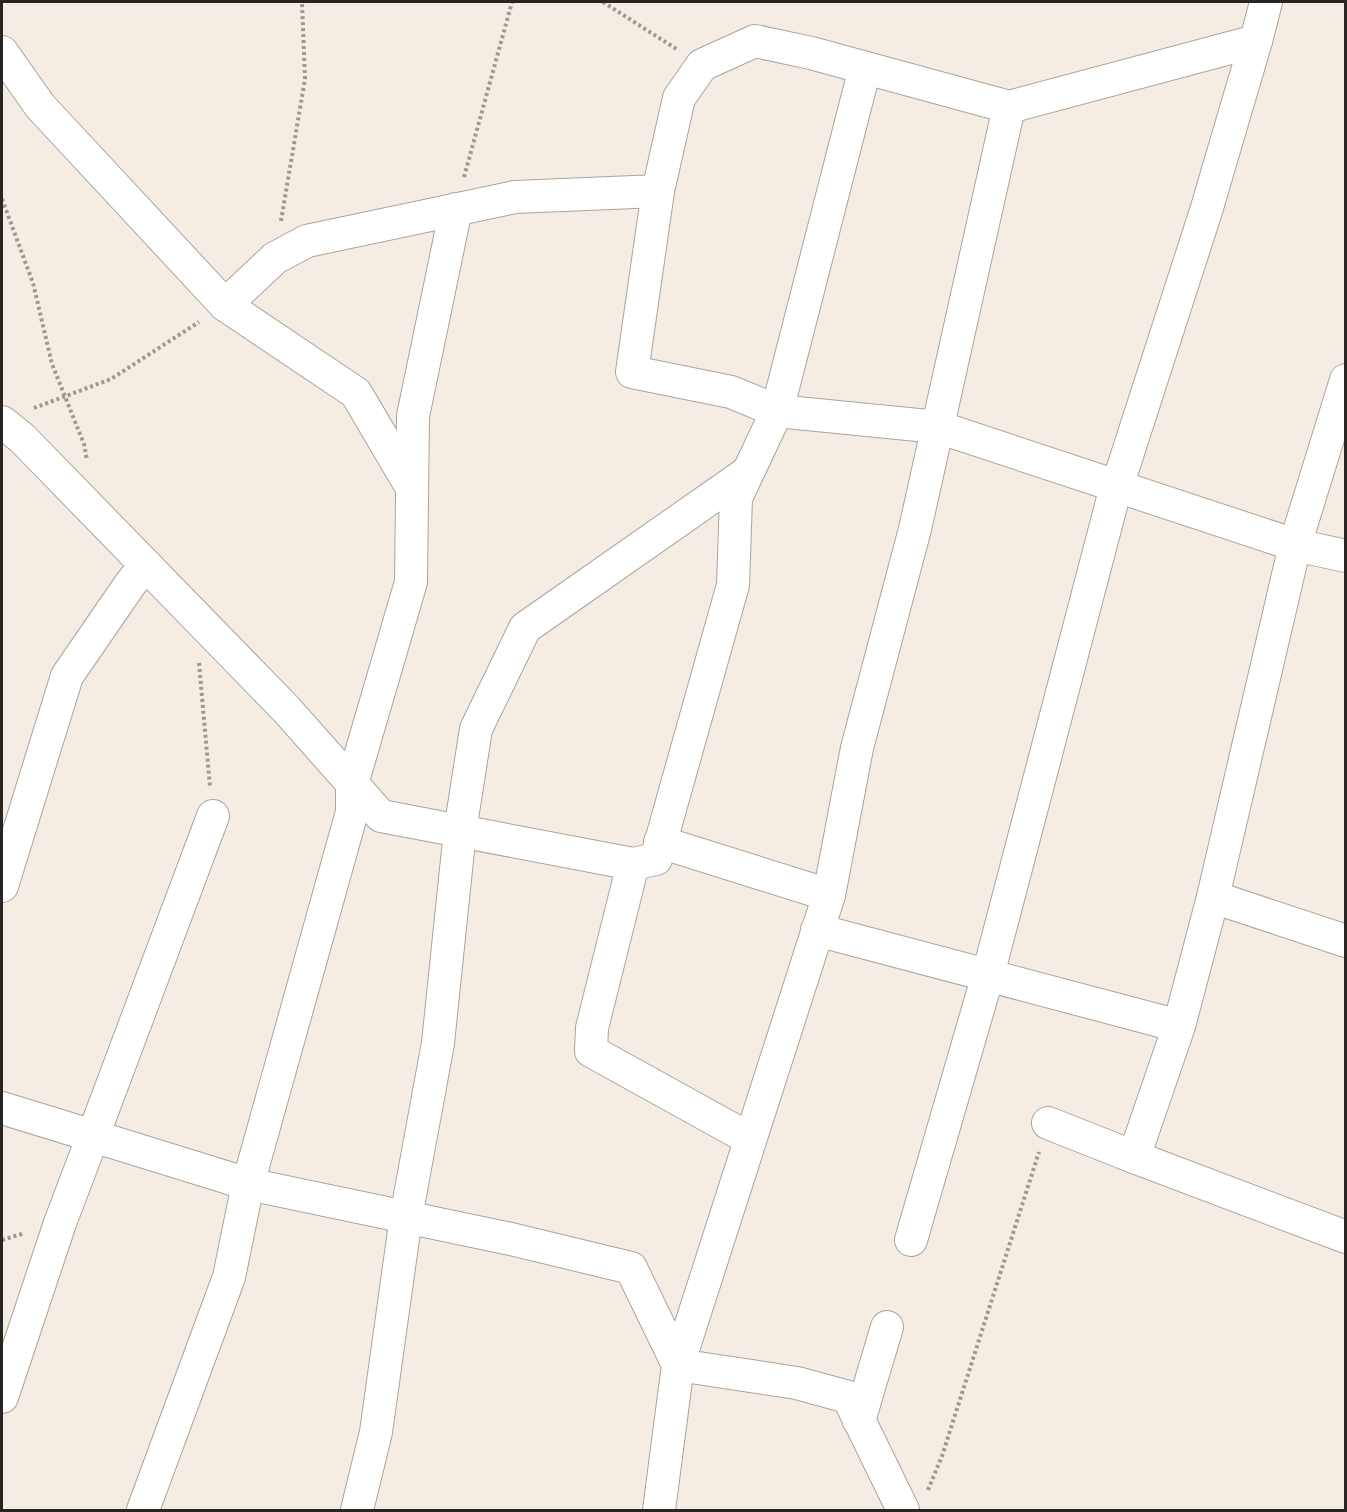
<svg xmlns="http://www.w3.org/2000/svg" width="1347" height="1512" font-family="Merriweather,serif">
	<rect width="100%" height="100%" fill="#f5ede4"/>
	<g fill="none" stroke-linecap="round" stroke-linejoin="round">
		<g stroke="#aca49c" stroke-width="34">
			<g id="street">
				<polyline points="2,52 40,106 225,305"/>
				<polyline points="658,191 632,372 731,392 777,411 938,427 1295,545 1346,380"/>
				<polyline points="456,209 413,416 411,582 352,784 352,812 248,1184 511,1239 631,1268 678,1365 659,1510"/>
				<polyline points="2,422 22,438 286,709 381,816 633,864 656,859 733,585 736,498 777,411 865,68"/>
				<polyline points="412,488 356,393 225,305 275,258 307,241 515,197 658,191 679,98 702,65 755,41 811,53 1009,107 1256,41 1266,2"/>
				<polyline points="660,842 829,895 857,748 915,529 1009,107"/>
				<polyline points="633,864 592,1028 591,1051 750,1139"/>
				<polyline points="2,886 67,676 131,583 146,565"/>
				<polyline points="829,895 678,1365 797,1383 848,1397 903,1510"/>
				<polyline points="1213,897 1295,545 1346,556"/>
				<polyline points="817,930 1179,1026 1134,1157 1048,1123"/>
				<polyline points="1179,1026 1213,897 1346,941"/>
				<polyline points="2,1108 93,1136 60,1223 2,1397"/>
				<polyline points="1134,1157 1346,1237"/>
				<polyline points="911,1240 988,975 1112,502 1206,211 1256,41"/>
				<polyline points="859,1421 887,1327"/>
				<polyline points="143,1510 229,1277 248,1184 93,1136 213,816"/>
				<polyline points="357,1510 376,1432 406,1217 438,1043 460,831 476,729 525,628 748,472"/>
			</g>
		</g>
		<g stroke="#9e9892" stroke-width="4" stroke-dasharray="3 3" stroke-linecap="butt">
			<polyline points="603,2 678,50"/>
			<polyline points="464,177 512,2"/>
			<polyline points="2,199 33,283 52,364 84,444 87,460"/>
			<polyline points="281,221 305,79 302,2"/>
			<polyline points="34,408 111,379 199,322"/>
			<polyline points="199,663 210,787"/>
			<polyline points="2,1240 25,1233"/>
			<polyline points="928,1490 942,1456 1039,1152"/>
		</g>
		<use href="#street" stroke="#fff" stroke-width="32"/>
	</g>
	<rect width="1347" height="1512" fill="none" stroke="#282522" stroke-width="6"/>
</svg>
